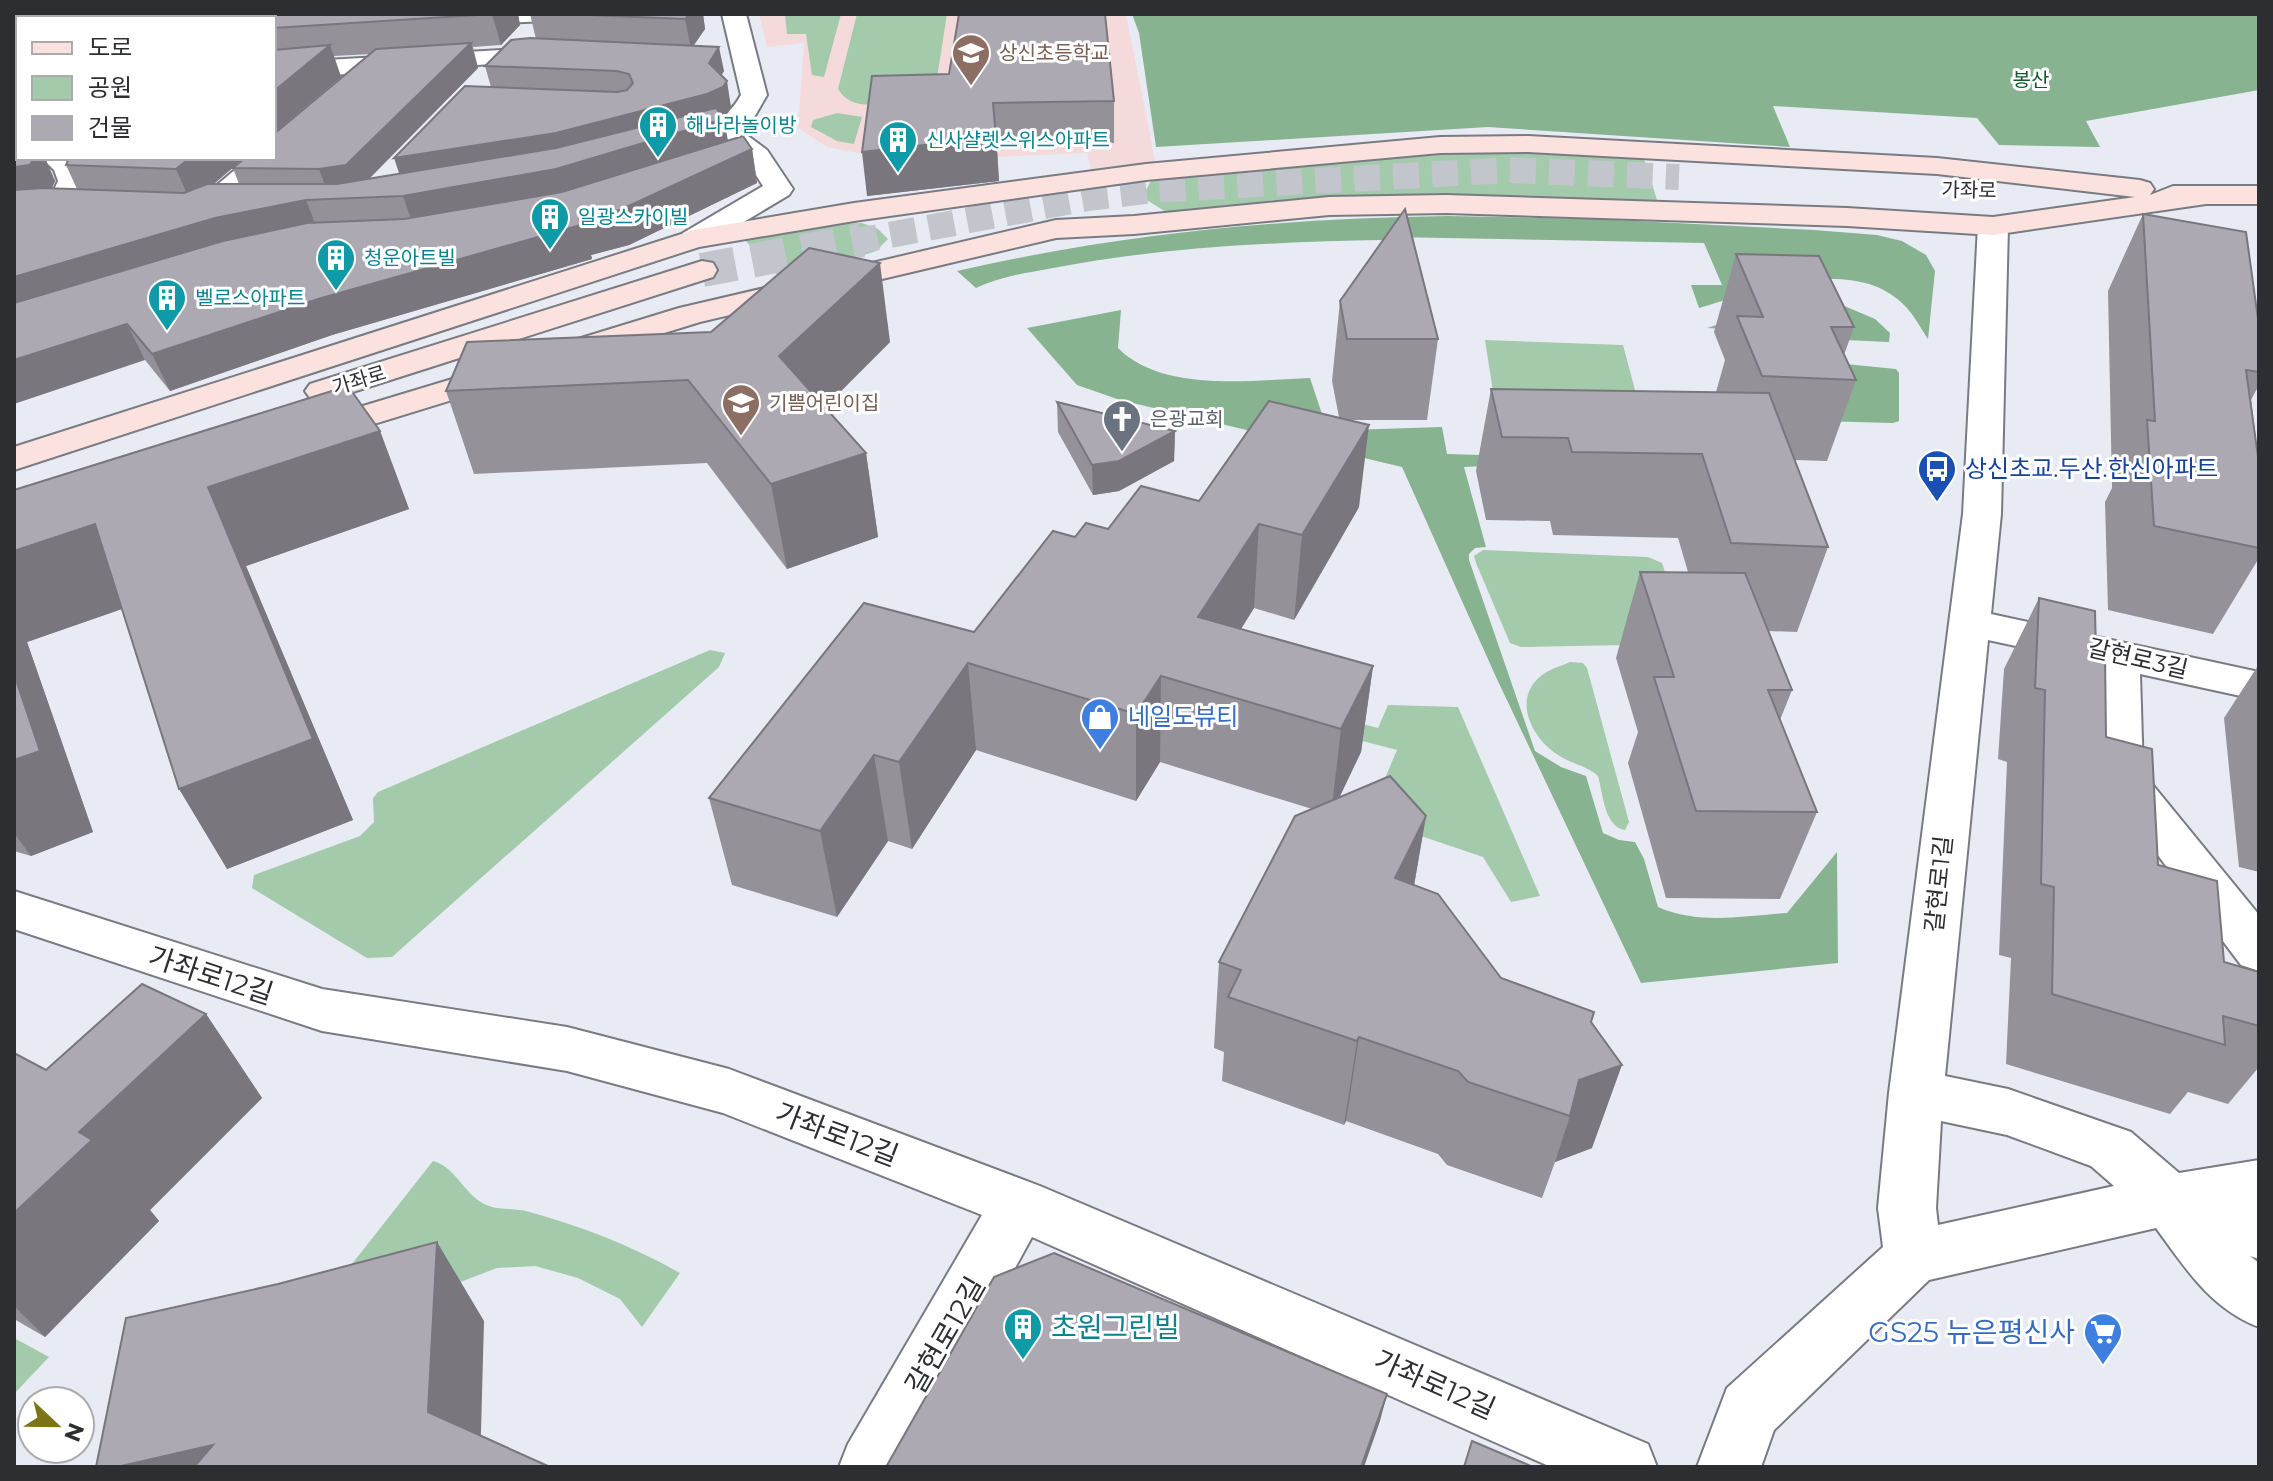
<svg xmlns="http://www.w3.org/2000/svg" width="2273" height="1481" font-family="Montserrat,'Noto Sans KR',sans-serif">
	<rect width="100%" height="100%" fill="#e9ebf4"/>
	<polygon fill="#f5dadb" points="759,14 1126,14 1156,165 1091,170 1087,153 899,161 827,147 798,128 804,43 767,47"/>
	<g fill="#a2caab">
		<polygon points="785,14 841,14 824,77 812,75 806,34 787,34"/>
		<path d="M857 14H947L937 78C910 90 860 124 838 89Z"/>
		<polygon points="837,113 862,117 854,144 837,141 811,127 813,120"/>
		<polygon points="1437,151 1529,151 1644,159 1658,203 1425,196 1166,212 1142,197 1151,181"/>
		<polygon points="862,223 878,229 888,239 876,251 784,282 742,237 812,224"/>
		<polygon points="1485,340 1623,345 1644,424 1497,418"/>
		<polygon points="1483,550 1648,557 1662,563 1685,634 1676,644 1521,647 1510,643 1476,563 1474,556"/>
		<polygon points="710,650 725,653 719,667 392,957 367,958 252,888 254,875 360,836 374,822 373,798 378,792"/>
		<path d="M1570 662 1583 663 1587 668 1629 822 1625 830C1604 827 1603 793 1598 776 1586 765 1568 763 1555 753 1531 736 1512 698 1542 675 1550 669 1561 666 1570 662Z"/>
		<polygon points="1388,705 1458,707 1540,896 1511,902 1483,857 1368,818 1397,750 1351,738 1359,723 1378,728"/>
		<path d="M433 1161C458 1168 465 1198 489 1206 500 1210 514 1208 526 1211 581 1226 630 1245 680 1273L642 1327 620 1299 578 1278 535 1266 497 1268 450 1286 348 1269Z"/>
		<polygon points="14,1338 49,1357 14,1394"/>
	</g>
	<g fill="#87b391">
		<polygon points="1132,14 2259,14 2259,90 2086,121 2100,147 1999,145 1977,118 1773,106 1790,147 1488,127 1156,147 1139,33"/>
		<path d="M1448 216 1596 219 1814 230 1877 235 1902 241 1926 255 1935 271 1928 339C1920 327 1913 313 1902 303 1851 255 1756 291 1699 308L1691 285H1722L1704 243 1391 237 1384 240C1274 242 1161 247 1053 268 1027 273 1001 276 976 288L957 271C1118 234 1282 218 1448 216Z"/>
		<polygon points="1842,305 1875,319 1890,333 1889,342 1802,338 1799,333 1707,328 1773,307"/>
		<path d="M1121 310 1118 348C1163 393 1251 380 1310 378L1325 423 1348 430 1442 427 1447 454 1481 455 1485 466 1464 467 1486 547 1475 548 1469 554V560L1535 751 1561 767 1586 776 1603 833 1619 840 1635 842 1644 859 1658 907C1699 925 1743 916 1787 913L1837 852 1838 963 1641 983 1496 677 1402 467 1120 400 1077 385 1027 328Z"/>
		<polygon points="1815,361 1896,369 1899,373 1899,421 1893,423 1818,421"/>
	</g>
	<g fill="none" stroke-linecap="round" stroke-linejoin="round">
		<polyline stroke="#c3c5cd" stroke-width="26" stroke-dasharray="26 13" stroke-linecap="butt" points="852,242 1088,198 1153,190 1509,170 1679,177"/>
		<polyline stroke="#c3c5cd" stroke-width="34" stroke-dasharray="34 17" stroke-linecap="butt" points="702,270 862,240"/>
		<g stroke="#797b83" stroke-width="4">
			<g id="minor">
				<polygon points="451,14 559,14 555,19 547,21 460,25 452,23 448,18"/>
				<path d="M722 14H746L767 95 749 126 740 130 767 150 793 189 789 195 705 245 694 248 683 245 679 239 683 233 763 186 747 161 717 138 667 149 657 147 653 141 657 135C694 126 721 131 741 95Z"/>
				<polygon points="555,47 564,49 567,54 564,59 274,79 274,63"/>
				<polygon points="274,152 280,158 276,164 209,221 199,224 175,220 170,214 175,208 192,206 249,158 274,158"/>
				<polygon points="42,158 73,158 86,181 70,216 60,219 50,216 45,210 58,181 54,170"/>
				<path d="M1993 217 2003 220 2008 226 2001 514 1991 614 2259 672V700L2140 674 2143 773 2259 915V971L2241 965 2098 776V664L1988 640 1945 1076 2008 1089 2131 1132 2179 1173 2259 1160V1259L2250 1256 2259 1263V1327C2211 1309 2186 1269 2156 1228L1929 1280 1774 1430 1761 1467H1697L1727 1388 1883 1247 1878 1208 1889 1093 1963 514 1978 226 1983 220ZM1941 1121 2007 1135 2091 1166 2114 1186 1938 1225 1936 1208Z"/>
				<polygon points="14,891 322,989 567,1027 729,1069 1040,1186 1648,1444 1657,1467 1551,1467 1032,1237 906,1467 839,1467 848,1444 982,1215 723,1113 567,1071 322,1031 14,929"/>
			</g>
		</g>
		<g stroke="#797b83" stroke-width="4">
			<g id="secondary">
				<polygon points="1528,136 1937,158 2140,180 2150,183 2154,189 2150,195 2173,186 2259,186 2259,204 2206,204 1993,235 1847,226 1446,213 1329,215 1134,234 1056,238 700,322 567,363 555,360 550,353 555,346 679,308 1056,220 1134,216 1329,197 1446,195 1847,208 1993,217 2135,197 1937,174 1528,152 1440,153 1146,180 854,221 699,247 14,470 14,447 694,230 854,203 1146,164 1440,137"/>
				<polygon points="702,261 713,263 717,270 713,277 334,398 322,401 310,398 305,391 310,384"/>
				<polygon points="502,364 514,367 519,374 514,381 312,443 300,439 294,432 300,425"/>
			</g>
		</g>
		<use href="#minor" fill="#fff" fill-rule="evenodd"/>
		<use href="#secondary" fill="#fbe2de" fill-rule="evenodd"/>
	</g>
	<g fill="#959199" fill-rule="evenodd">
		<path d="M14 14H518L520 25 501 45 473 47 478 68 369 179 400 174 491 87 485 66 536 39 530 14H703L705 29 694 45 724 71 721 75 731 107 728 113 721 116 728 141 752 149 757 183 629 245 591 255 592 259 332 335 170 391 145 360 14 167ZM18 18 274 28V133L341 77 334 56 371 54 233 168 239 184H214L244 158H69L66 165 77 189 52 188 55 181 45 158H18Z"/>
		<polygon points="872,76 1114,101 1114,143 997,145 999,181 867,196"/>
		<polygon points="2143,214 2259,326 2259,385 2251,400 2259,464 2259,558 2213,634 2108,610 2105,502 2112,488 2108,291"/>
		<polygon points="1736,254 1854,327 1844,355 1856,380 1827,461 1795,460 1828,547 1797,632 1768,631 1792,690 1780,720 1817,812 1780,899 1666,898 1628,763 1638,732 1616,658 1640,572 1688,572 1678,538 1553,535 1550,521 1486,520 1476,471 1491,389 1716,392 1725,360 1714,332"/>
		<polygon points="1340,301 1438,339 1427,420 1349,420 1359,507 1294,620 1254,608 1241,629 1373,666 1361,752 1339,798 1426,816 1414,885 1501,978 1591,1022 1592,1148 1555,1162 1542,1198 1447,1165 1438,1154 1346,1121 1344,1125 1222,1081 1224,1052 1214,1048 1219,962 1312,809 1160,762 1136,801 976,750 912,849 888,841 837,917 732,885 709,798 974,632 1108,529 1199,501 1339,417 1332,381"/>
		<polygon points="890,342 825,407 866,453 878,537 787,569 707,463 474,474 446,391"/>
		<polygon points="1057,402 1175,431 1174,461 1119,491 1093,495 1058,432"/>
		<polygon points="380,431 409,509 246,566 353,820 227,869 122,609 27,642 93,832 31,856 14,851 14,490"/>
		<polygon points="2039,598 2096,652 2106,737 2158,865 2224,962 2259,972 2259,1067 2228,1104 2188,1092 2170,1114 2006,1064 2011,958 1999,955 2007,762 1998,759 2004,669"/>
		<polygon points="2259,664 2259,872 2239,867 2224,718"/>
		<polygon points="206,1014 262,1098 150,1210 159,1221 45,1337 14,1319 14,1053 46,1070"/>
	</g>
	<g fill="#79767d">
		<polygon points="492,14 518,14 520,25 501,45"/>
		<polygon points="689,14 703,14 705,29 691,49 685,19"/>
		<polygon points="471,43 478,68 356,192 329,196 319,169"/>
		<polygon points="330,45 341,77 274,133 274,91"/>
		<polygon points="719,47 724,71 714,88 709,63"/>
		<polygon points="727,81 731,107 728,113 712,120 403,185 394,158"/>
		<polygon points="724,119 730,152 415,230 403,196"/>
		<polygon points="996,137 999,181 867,196 862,152"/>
		<polygon points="752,149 757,183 629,245 591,255 592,259 332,335 170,391 152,354 318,299 580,220"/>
		<polygon points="34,158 45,158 55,181 47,199 14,203 14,167"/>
		<polygon points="190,158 244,158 191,203 176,169"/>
		<polygon points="306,200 319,234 14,319 14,277 215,218"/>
		<polygon points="880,263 890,342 794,438 779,356"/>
		<polygon points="127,324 145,360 14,404 14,360"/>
		<polygon points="1369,425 1359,507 1294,620 1302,535"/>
		<polygon points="380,431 409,509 246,566 353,820 227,869 179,789 208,487"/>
		<polygon points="1175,431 1174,461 1119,491 1093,495 1092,465"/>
		<polygon points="866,453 878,537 787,569 771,484"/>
		<polygon points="95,524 139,603 27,642 93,832 31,856 14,833 14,551"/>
		<polygon points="1259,524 1254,608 1204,688 1198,617"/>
		<polygon points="968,663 976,750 912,849 899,762"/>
		<polygon points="1373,666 1361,752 1331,815 1341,729"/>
		<polygon points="1161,676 1160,762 1136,801 1136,714"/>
		<polygon points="874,755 888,841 837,917 820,831"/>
		<polygon points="1426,816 1411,903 1395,878"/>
		<polygon points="206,1014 262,1098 150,1210 159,1221 45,1337 14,1306 14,1213 79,1132"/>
		<polygon points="1359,1037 1346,1121 1344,1125 1357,1041"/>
		<polygon points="1622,1065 1592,1148 1555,1162 1570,1116 1579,1080"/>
		<polygon points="437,1242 484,1321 480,1467 428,1412"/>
		<polygon points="1387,1394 1380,1421 1364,1467 1361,1467"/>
		<polygon points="213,1445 234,1467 117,1467"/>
	</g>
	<g fill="#ada9b2" stroke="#79767d" stroke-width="2">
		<polygon points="14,14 493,14 274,28 274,18 18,18 18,158 34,158 30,165 14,167 14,127 17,126 14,122"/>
		<polygon points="564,14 689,14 685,19"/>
		<polygon points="959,14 1105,14 1114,101 993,103 996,137 862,152 872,76 949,74"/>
		<polygon points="530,38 719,47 709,63 727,81 723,87 707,94 556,133 394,158 465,86 617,92 627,90 633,83 629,74 617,71 485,66 511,40"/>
		<polygon points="471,43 346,165 319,169 233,168 245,158 274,158 274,134 376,49"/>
		<polygon points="330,45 274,91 274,50"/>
		<polygon points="716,108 724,119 556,169 403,196 306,200 215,218 14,277 14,190 43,188 184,193 207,184 337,184 556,148"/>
		<polygon points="743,136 752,149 620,210 580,220 584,224 318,299 152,354 127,324 14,360 14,303 223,241 307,223 404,219 562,192"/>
		<polygon points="69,158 190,158 176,169 66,165"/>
		<polygon points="1405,209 1438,339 1347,339 1340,301"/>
		<polygon points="2143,214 2246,232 2259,326 2259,372 2246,370 2259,464 2259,548 2154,526 2147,420 2155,421"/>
		<polygon points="809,248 880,263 779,356 866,453 771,484 688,380 446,391 467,342 711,332"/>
		<polygon points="1736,254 1819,256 1854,327 1831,327 1856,380 1762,376 1737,316 1763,317"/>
		<polygon points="348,386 380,431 208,487 313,739 179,789 95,524 14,551 14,490"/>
		<polygon points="1491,389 1769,393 1828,547 1731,543 1702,454 1572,452 1568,438 1502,437"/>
		<polygon points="1269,401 1369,425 1302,535 1259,524 1198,617 1373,666 1341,729 1161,676 1136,714 968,663 899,762 874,755 820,831 709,798 864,603 974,632 1053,531 1075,537 1086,523 1108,529 1141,486 1199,501"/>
		<polygon points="1057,402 1175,431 1119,461 1092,465"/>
		<polygon points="1640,572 1745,573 1792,690 1768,690 1817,812 1696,811 1654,677 1674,677"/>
		<polygon points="2039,598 2095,611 2096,652 2105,655 2106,737 2152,749 2158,865 2217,881 2224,962 2259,972 2259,1026 2223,1016 2225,1045 2052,994 2054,887 2041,884 2045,690 2035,688"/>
		<polygon points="14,674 40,751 14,760"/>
		<polygon points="1390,776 1426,816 1395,878 1438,894 1501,978 1594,1012 1591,1022 1622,1065 1579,1080 1570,1116 1468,1082 1458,1071 1359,1037 1357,1041 1228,997 1241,970 1219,962 1295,816"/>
		<polygon points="142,984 206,1014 79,1132 92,1140 14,1213 14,1053 46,1070"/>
		<polygon points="437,1242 428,1412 550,1467 194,1467 213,1445 117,1467 96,1467 126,1318 278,1284"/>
		<polygon points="1054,1253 1387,1394 1361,1467 886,1467 994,1277"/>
		<polygon points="1472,1441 1531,1466 1532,1467 1464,1467"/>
	</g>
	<defs>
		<g id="school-pin" transform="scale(2)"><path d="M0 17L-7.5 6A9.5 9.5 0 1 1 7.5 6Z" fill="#8d6e63" stroke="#fff"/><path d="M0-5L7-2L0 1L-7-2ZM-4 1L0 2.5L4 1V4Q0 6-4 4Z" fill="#fff"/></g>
		<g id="building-pin" transform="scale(2)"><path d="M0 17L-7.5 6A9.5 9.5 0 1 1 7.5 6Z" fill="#0f9aa8" stroke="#fff"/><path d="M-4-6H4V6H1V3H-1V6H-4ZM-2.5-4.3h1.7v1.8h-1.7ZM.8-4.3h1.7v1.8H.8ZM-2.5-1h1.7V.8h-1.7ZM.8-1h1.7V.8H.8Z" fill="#fff"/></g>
		<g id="church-pin" transform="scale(2)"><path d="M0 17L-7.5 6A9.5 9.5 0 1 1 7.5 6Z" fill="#6b7280" stroke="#fff"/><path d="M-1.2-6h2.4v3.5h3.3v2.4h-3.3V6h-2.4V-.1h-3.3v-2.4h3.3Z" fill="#fff"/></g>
		<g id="bus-pin" transform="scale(2)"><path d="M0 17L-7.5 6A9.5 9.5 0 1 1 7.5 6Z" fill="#1a4fb4" stroke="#fff"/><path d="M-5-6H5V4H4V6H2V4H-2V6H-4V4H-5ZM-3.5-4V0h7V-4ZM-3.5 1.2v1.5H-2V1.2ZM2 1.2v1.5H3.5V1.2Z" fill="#fff"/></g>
		<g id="shop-pin" transform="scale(2)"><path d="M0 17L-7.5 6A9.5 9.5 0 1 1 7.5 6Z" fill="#3f7fe0" stroke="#fff"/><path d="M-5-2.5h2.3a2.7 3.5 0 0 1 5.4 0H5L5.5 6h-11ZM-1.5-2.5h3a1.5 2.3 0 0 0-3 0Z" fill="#fff"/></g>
		<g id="supermarket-pin" transform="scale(2)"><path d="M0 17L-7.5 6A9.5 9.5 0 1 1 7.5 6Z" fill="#3f7fe0" stroke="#fff"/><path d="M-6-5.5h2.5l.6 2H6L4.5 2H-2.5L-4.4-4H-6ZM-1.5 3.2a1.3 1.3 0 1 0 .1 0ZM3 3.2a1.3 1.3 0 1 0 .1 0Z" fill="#fff"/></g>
	</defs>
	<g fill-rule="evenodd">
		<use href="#school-pin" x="971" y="53"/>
		<use href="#building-pin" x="658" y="125"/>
		<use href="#building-pin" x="898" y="140"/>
		<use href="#building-pin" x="550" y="217"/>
		<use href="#building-pin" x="336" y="258"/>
		<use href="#building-pin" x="167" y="298"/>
		<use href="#school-pin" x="741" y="403"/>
		<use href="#church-pin" x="1122" y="419"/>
		<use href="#bus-pin" x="1937" y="469"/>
		<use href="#shop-pin" x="1100" y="717"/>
		<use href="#building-pin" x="1023" y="1327"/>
		<use href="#supermarket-pin" x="2103" y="1332"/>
	</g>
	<g text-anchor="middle" stroke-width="6" stroke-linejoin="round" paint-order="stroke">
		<g font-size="20" fill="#785e54" stroke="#fff" text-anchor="start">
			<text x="999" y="60">상신초등학교</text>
			<text x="769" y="410">기쁨어린이집</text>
		</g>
		<g font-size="20" fill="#13592e" stroke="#fff">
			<text x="2031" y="87">봉산</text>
		</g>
		<g font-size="20" fill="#0d838f" stroke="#fff" text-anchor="start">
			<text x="686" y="132">해나라놀이방</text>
			<text x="926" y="147">신사샬렛스위스아파트</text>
			<text x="578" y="224">일광스카이빌</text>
			<text x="364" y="265">청운아트빌</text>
			<text x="195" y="305">벨로스아파트</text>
		</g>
		<g font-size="20" fill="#2d2e31" stroke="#fff">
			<text transform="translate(1969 190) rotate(1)" y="7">가좌로</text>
			<text transform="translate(359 380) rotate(-17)" y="7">가좌로</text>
		</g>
		<g font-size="20" fill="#5b616d" stroke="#fff" text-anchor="start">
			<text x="1150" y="426">은광교회</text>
		</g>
		<g font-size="24" fill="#164399" stroke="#fff" text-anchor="start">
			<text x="1965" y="477">상신초교.두산.한신아파트</text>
		</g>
		<g font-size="24" fill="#2d2e31" stroke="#fff">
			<text transform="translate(2138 659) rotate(13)" y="8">갈현로3길</text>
			<text transform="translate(1939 884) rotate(-84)" y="8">갈현로1길</text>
		</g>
		<g font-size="24" fill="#366cbe" stroke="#fff" text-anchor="start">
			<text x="1128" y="725">네일도뷰티</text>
		</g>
		<g font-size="28" fill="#2d2e31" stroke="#fff">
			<text transform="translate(211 975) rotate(18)" y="10">가좌로12길</text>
			<text transform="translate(837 1134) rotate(21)" y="10">가좌로12길</text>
			<text transform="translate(945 1335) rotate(-60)" y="10">갈현로12길</text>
			<text transform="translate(1435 1384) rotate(24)" y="10">가좌로12길</text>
		</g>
		<g font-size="28" fill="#0d838f" stroke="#fff" text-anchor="start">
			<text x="1051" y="1337">초원그린빌</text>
		</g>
		<g font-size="28" fill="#366cbe" stroke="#fff" text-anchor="end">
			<text x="2075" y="1342">GS25 뉴은평신사</text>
		</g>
	</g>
	<rect width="2273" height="1481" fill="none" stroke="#2d2e31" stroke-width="32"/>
	<rect x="16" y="16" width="260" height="144" fill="#ffffff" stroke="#ababad" stroke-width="2"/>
	<rect x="32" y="42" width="40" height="12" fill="#fbe2de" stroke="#ababad" stroke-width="2"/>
	<text x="88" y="56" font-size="24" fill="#2d2e31">도로</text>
	<rect x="32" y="76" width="40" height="24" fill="#a2caab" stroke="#ababad" stroke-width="2"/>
	<text x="88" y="96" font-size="24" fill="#2d2e31">공원</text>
	<rect x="32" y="116" width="40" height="24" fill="#ada9b2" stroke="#ababad" stroke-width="2"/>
	<text x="88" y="136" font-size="24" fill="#2d2e31">건물</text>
	<g transform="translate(56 1425) rotate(112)"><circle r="38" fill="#ffffff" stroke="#ababad" stroke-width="2"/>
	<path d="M0-6L14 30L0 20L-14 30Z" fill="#7c7417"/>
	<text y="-12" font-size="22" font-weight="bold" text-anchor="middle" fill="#2d2e31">N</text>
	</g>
</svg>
